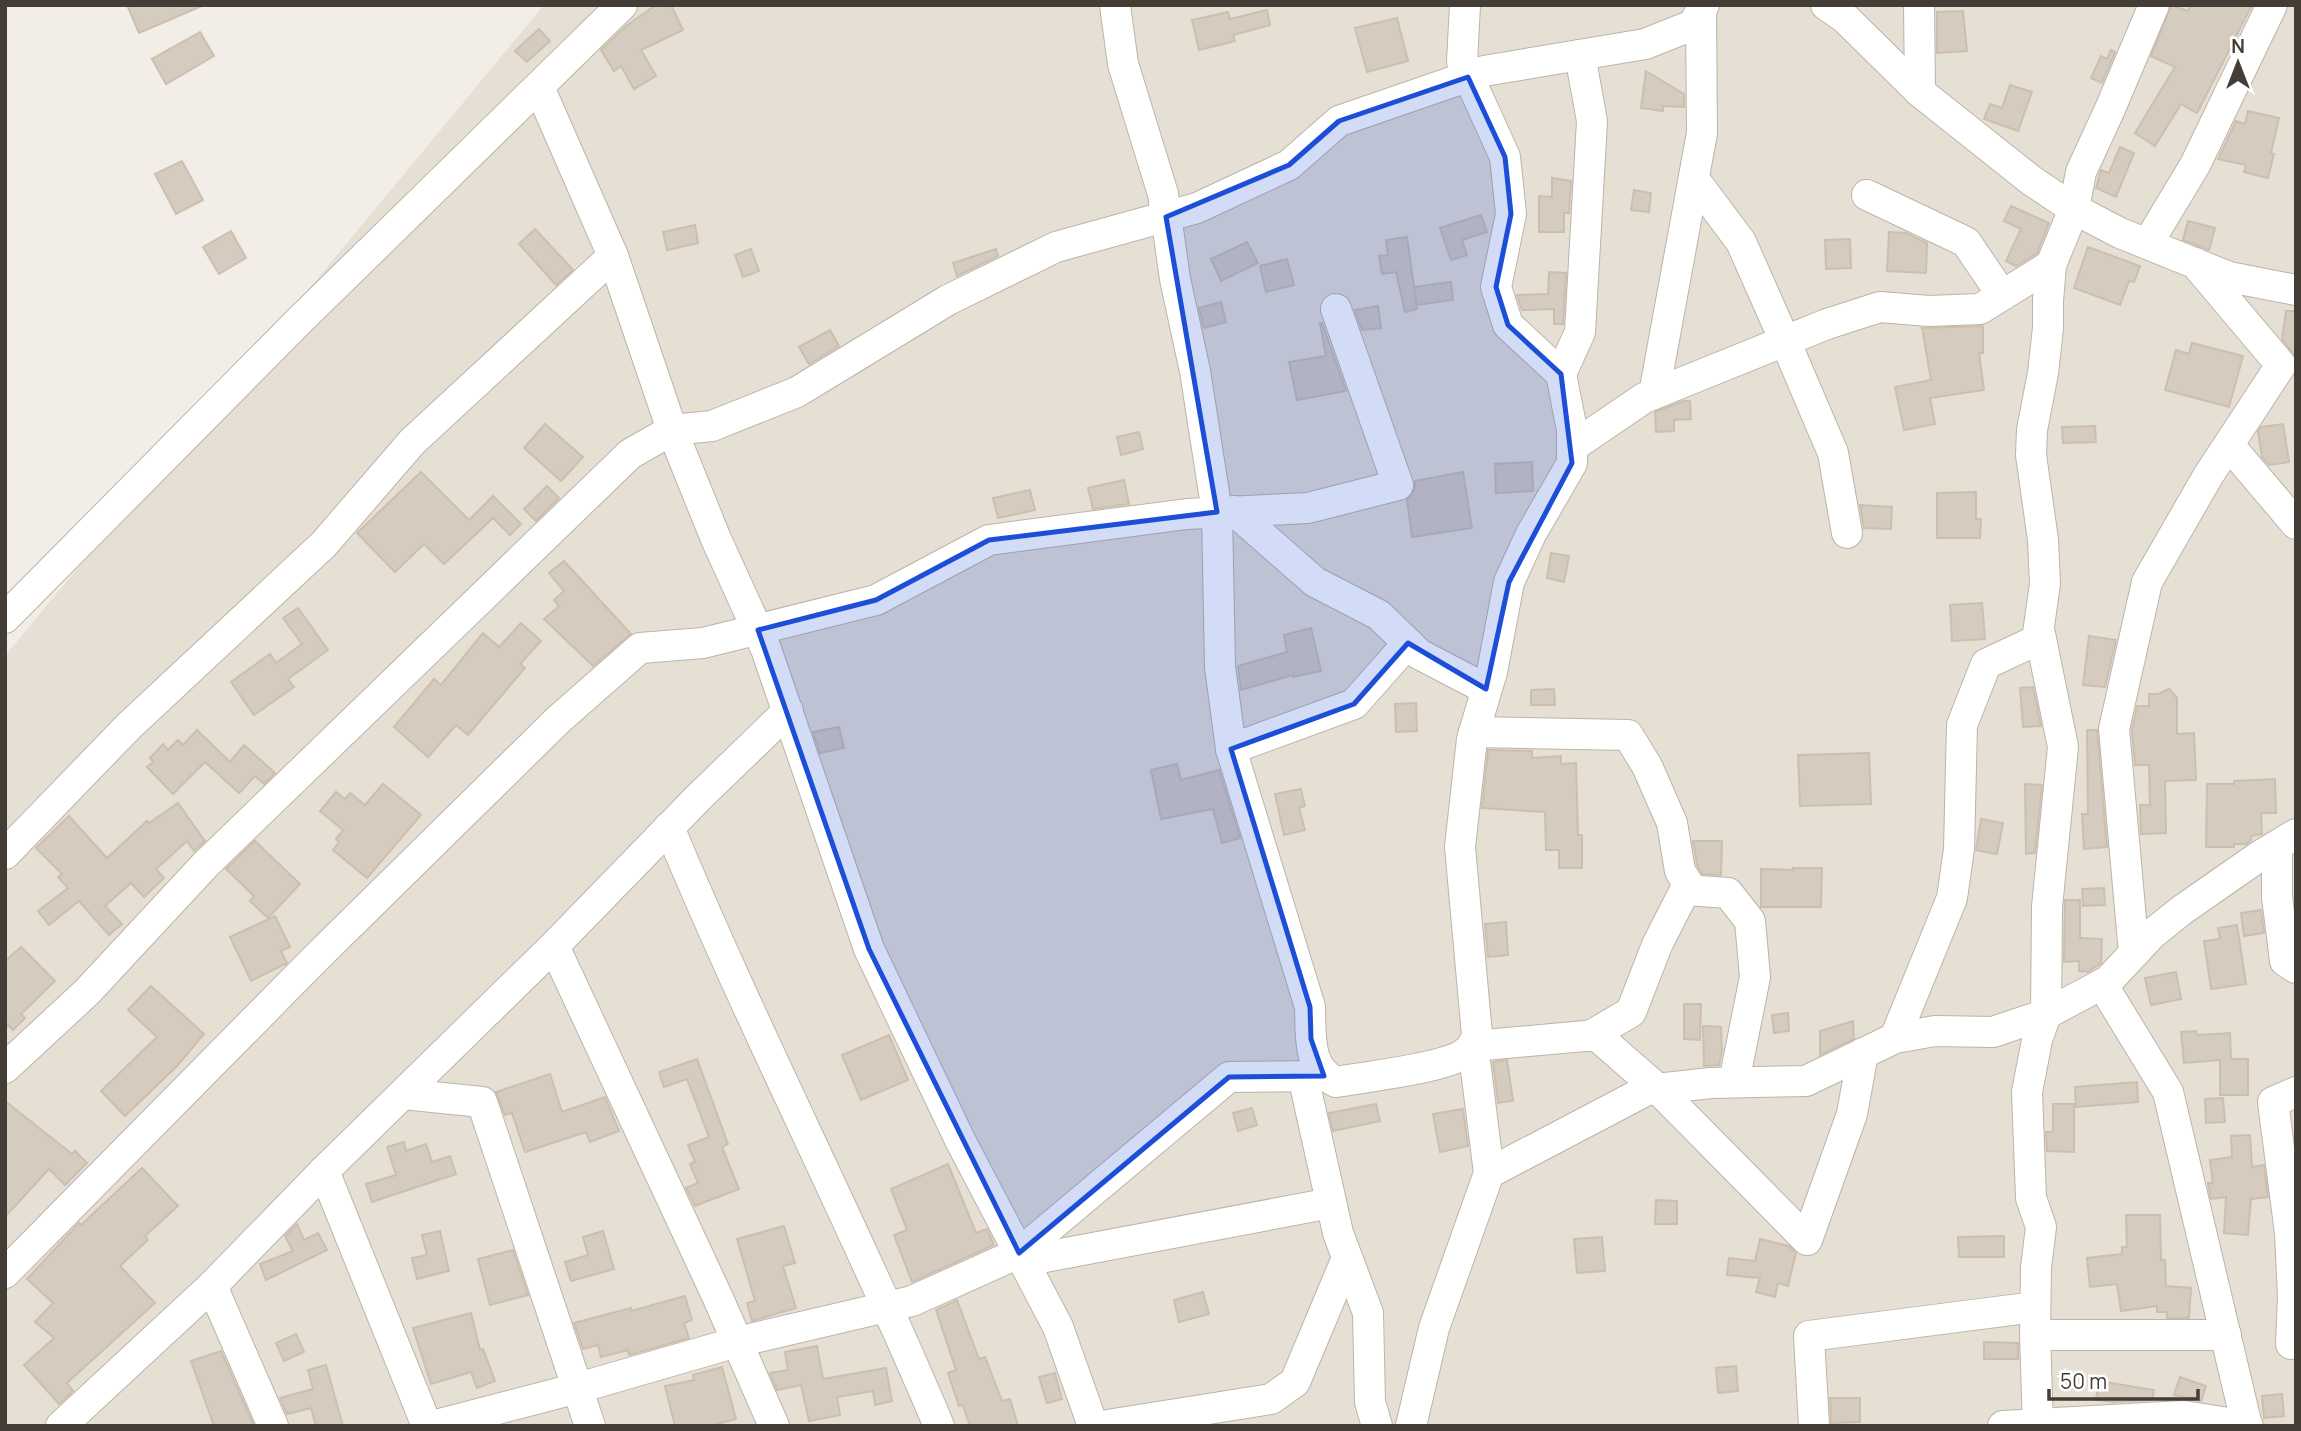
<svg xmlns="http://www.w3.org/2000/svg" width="2301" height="1431" font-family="Manrope,sans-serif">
	<rect width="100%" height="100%" fill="#f2ede6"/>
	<polygon fill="#e5dfd4" points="544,5 2296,5 2296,1426 5,1426 5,656"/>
	<g fill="#d6cbbf" stroke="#cdbfaf" stroke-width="2">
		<polygon points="127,5 204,5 139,33"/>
		<polygon points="656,5 671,5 683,30 641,50 656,76 634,89 621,66 614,71 601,50 626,26"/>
		<polygon points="2171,5 2188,11 2191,5 2252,5 2197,113 2181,104 2155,146 2135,133 2175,67 2151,56"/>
		<polygon points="1267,10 1270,25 1233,35 1235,41 1199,50 1192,20 1228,12 1230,19"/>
		<polygon points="1963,11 1967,51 1937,53 1937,12"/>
		<polygon points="1397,18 1408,61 1367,72 1355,28"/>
		<polygon points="539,29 550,41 527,62 515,51"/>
		<polygon points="200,32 214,56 166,84 152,59"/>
		<polygon points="2111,50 2115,52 2102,83 2091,78 2101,56 2107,59"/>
		<polygon points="1646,71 1684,94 1684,107 1663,106 1663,111 1641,108"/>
		<polygon points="2010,85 2032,92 2018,131 1984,119 1990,104 2002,108"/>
		<polygon points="2248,111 2279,118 2271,153 2274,154 2268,178 2244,172 2246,165 2218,159 2236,121 2245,124"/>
		<polygon points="2120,147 2134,153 2116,197 2096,188 2101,170 2109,173"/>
		<polygon points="182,161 203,200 176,214 155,174"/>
		<polygon points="1552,178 1571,181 1569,213 1564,213 1564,232 1539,232 1539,196 1552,197"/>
		<polygon points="1634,190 1651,193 1649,212 1631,210"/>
		<polygon points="2011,206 2049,223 2037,253 2016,266 2006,261 2021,229 2004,221"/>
		<polygon points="1481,215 1487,232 1462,240 1467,255 1451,260 1440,228"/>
		<polygon points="2188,221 2215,228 2209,250 2183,240"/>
		<polygon points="695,225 698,243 667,250 663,232"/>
		<polygon points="535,229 573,270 556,285 519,244"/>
		<polygon points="231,231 246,258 219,274 203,247"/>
		<polygon points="1889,232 1906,233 1927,243 1926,273 1887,271"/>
		<polygon points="1407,237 1417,309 1405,312 1396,272 1382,274 1379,256 1388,255 1386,240"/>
		<polygon points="1850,239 1851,268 1826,269 1825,240"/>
		<polygon points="1247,242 1258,263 1221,281 1211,259"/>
		<polygon points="2088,247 2140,266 2134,282 2129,281 2120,305 2074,288"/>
		<polygon points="751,249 759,271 743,277 735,255"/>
		<polygon points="996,249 998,256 957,276 953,263"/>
		<polygon points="1287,259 1294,285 1266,292 1260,266"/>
		<polygon points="1549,272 1566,273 1563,324 1554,324 1554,309 1522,310 1517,295 1548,294"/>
		<polygon points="1451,282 1453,300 1417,305 1414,287"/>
		<polygon points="1221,302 1226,322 1204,328 1199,308"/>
		<polygon points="1378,306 1381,328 1362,330 1355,310"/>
		<polygon points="2286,311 2296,311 2296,357 2282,339"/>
		<polygon points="1320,323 1322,323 1346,391 1297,400 1289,362 1326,356"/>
		<polygon points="1983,326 1983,353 1979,353 1984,390 1930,398 1935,424 1904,430 1895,387 1931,380 1922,328"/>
		<polygon points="830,330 839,346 809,364 799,347"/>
		<polygon points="2192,343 2243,356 2229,407 2165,390 2176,350 2189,354"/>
		<polygon points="1683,401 1690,401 1691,419 1674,420 1674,431 1656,432 1655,412"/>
		<polygon points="545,424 583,457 561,481 524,448"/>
		<polygon points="2283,424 2289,462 2269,465 2262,457 2258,431 2261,427"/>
		<polygon points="2095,426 2096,442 2063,443 2062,427"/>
		<polygon points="1139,432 1143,449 1121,455 1117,437"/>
		<polygon points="1532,462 1533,491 1496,493 1495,464"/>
		<polygon points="421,472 469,520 493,496 521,524 510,535 493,518 444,564 424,544 395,572 357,533"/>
		<polygon points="1463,472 1472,528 1412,537 1407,499 1415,489 1415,481"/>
		<polygon points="1124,480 1129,504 1093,509 1088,488"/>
		<polygon points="547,486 559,498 536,521 524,509"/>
		<polygon points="1030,490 1035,510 998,518 993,498"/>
		<polygon points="1976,492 1976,519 1981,519 1980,538 1937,538 1937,493"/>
		<polygon points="1860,505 1892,507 1891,529 1864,528"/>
		<polygon points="1551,553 1569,556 1564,582 1547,578"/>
		<polygon points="564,561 631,634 593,666 544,619 559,606 554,600 564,591 549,573"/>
		<polygon points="1982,603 1985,639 1952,641 1950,605"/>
		<polygon points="298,608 328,650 288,679 294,687 254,715 231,682 270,654 276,663 302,644 283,618"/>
		<polygon points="521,623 541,641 520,664 525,668 468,735 456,725 428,757 394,727 434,679 441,685 483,633 499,647"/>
		<polygon points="1311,628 1321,671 1293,677 1293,675 1241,690 1238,666 1287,652 1284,635"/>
		<polygon points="2089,636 2116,640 2105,687 2083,685"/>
		<polygon points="2033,687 2041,726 2023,727 2020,688"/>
		<polygon points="1554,689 1555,705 1531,705 1531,690"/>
		<polygon points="2169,689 2177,698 2177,734 2194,733 2196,780 2165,781 2166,833 2141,834 2140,805 2150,805 2149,765 2135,765 2132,730 2137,706 2149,706 2149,694 2158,694"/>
		<polygon points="1416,703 1417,731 1396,732 1395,704"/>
		<polygon points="839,727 844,748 820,753 813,732"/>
		<polygon points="197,730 230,762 244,745 275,773 264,784 255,776 239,793 205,762 173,794 147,767 153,762 150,758 163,744 168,750 178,740 183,745"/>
		<polygon points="2087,730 2097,730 2107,847 2084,849 2082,814 2088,814"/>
		<polygon points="1488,750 1532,751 1532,758 1561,756 1561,764 1576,763 1578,835 1582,835 1582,868 1559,868 1559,850 1546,850 1545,812 1482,808"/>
		<polygon points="1869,753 1871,804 1800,806 1798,755"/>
		<polygon points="1177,764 1181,780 1219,770 1240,838 1222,843 1213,809 1161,819 1151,770"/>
		<polygon points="2275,779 2276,813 2261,813 2262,834 2251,836 2251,840 2246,844 2234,844 2234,847 2206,847 2207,784 2234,784 2234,781"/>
		<polygon points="383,784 421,815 367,878 333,850 339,842 336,839 343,830 320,811 336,792 345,799 350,793 365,805"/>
		<polygon points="2025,784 2042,785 2035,853 2026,854"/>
		<polygon points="1301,789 1305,806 1299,808 1305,830 1284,835 1275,794"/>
		<polygon points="178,803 205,841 194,851 187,841 156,869 164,878 144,897 131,883 105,906 122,924 109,935 79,901 49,925 38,911 68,888 58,877 62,874 36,848 69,816 107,858 147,821 149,823"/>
		<polygon points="1981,819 2003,823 1997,854 1976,850"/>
		<polygon points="255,841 300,884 268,918 250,901 254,896 226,869"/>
		<polygon points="1693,841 1722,841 1721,875 1702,874 1697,865"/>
		<polygon points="1793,868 1822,868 1821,907 1761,907 1761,869 1793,870"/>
		<polygon points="2104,888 2105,905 2083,906 2082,889"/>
		<polygon points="2065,900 2080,900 2080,938 2102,939 2101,963 2088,972 2079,971 2079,961 2064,962"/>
		<polygon points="2261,910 2264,933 2244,936 2241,913"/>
		<polygon points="275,916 290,947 281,951 287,963 251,981 230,937"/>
		<polygon points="1506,922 1508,955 1488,957 1485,924"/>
		<polygon points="2237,925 2246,984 2211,989 2204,941 2220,939 2218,928"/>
		<polygon points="21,947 55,981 21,1014 25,1018 13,1030 8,1025 5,1028 5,961"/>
		<polygon points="2176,972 2181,999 2151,1005 2145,978"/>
		<polygon points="151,986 204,1034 177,1066 125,1116 101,1091 157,1037 128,1010"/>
		<polygon points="1684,1004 1701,1004 1700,1040 1684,1039"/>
		<polygon points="1788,1013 1789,1031 1774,1033 1772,1015"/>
		<polygon points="1853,1021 1854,1039 1820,1055 1820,1031"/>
		<polygon points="1703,1026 1721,1027 1722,1051 1719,1065 1704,1066"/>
		<polygon points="2196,1031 2197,1035 2230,1033 2231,1059 2248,1059 2248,1095 2220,1095 2220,1060 2184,1063 2181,1032"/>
		<polygon points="889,1035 908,1080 861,1100 842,1055"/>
		<polygon points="697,1059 728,1144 722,1147 739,1189 695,1206 686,1188 698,1183 690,1164 695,1162 688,1145 709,1137 687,1079 664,1087 659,1072"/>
		<polygon points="1507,1060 1513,1101 1498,1103 1493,1062"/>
		<polygon points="550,1074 562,1112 605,1097 619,1131 590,1142 586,1132 525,1152 512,1113 505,1115 496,1092"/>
		<polygon points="2137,1082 2138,1102 2076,1107 2075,1087"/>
		<polygon points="2223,1098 2225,1122 2206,1123 2205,1099"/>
		<polygon points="5,1101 72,1154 75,1151 87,1163 65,1185 49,1169 5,1217"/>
		<polygon points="1376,1104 1380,1121 1333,1131 1329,1113"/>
		<polygon points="2053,1104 2074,1104 2074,1152 2047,1151 2046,1132 2053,1132"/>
		<polygon points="1252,1108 1257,1125 1238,1131 1233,1113"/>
		<polygon points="1463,1109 1468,1146 1440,1152 1433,1114"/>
		<polygon points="2250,1135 2252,1167 2264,1165 2268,1197 2251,1199 2248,1235 2224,1233 2226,1197 2211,1199 2208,1183 2213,1183 2210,1160 2232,1157 2231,1136"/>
		<polygon points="404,1142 406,1151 426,1144 432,1162 450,1156 456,1174 372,1202 366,1184 396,1175 387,1147"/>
		<polygon points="948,1164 976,1233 987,1229 994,1245 912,1282 894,1235 907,1230 891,1189"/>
		<polygon points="142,1168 178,1206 145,1236 148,1240 120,1266 155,1303 67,1383 73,1391 59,1404 24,1365 54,1338 35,1322 53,1303 27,1279 79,1223 81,1225"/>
		<polygon points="1656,1200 1677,1201 1677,1224 1655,1224"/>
		<polygon points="2126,1215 2160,1215 2161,1260 2165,1260 2166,1286 2191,1288 2189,1318 2167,1318 2167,1312 2157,1312 2157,1306 2121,1311 2117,1284 2090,1287 2087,1258 2122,1254 2122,1247 2127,1247"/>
		<polygon points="297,1224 304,1240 318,1233 327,1250 266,1280 260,1264 293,1251 285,1236"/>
		<polygon points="784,1226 795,1263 783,1266 796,1308 752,1321 747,1303 755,1301 737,1239"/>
		<polygon points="440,1231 449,1271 417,1279 412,1258 427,1255 422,1235"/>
		<polygon points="603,1231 614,1269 571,1281 565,1262 588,1255 583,1237"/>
		<polygon points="2004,1236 2004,1257 1959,1257 1958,1237"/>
		<polygon points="1602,1237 1605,1271 1577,1273 1574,1239"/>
		<polygon points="1760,1239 1789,1246 1796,1253 1788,1286 1778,1283 1775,1297 1756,1292 1760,1278 1727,1275 1729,1258 1755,1261"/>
		<polygon points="513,1250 528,1295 490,1305 478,1259"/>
		<polygon points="1203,1292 1209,1314 1179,1322 1174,1300"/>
		<polygon points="685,1296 692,1320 684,1323 689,1338 629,1355 628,1350 601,1357 598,1345 583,1349 574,1323 631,1308 631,1311"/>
		<polygon points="957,1300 979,1359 985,1357 1002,1401 1010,1399 1018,1426 970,1426 963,1405 959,1406 948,1373 956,1370 936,1310"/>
		<polygon points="471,1313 480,1350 483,1349 495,1381 477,1388 471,1372 431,1384 413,1328"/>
		<polygon points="296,1334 304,1352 284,1361 276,1343"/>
		<polygon points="1984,1342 2018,1343 2018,1359 1984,1359"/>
		<polygon points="817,1346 823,1379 886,1368 892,1401 875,1405 873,1391 837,1397 840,1415 809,1421 801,1385 777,1390 770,1373 788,1370 785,1352"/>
		<polygon points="221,1351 254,1426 214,1426 191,1361"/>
		<polygon points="326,1365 343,1426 316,1426 311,1408 287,1414 280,1398 313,1389 308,1370"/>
		<polygon points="1736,1366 1738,1391 1718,1393 1716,1368"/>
		<polygon points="722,1367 736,1419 710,1426 675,1426 665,1386 694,1380 693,1375"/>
		<polygon points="1055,1373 1062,1399 1047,1403 1039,1377"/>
		<polygon points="2180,1377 2206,1386 2201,1401 2174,1395"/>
		<polygon points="2099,1381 2154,1390 2152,1400 2112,1402 2096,1400"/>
		<polygon points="2282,1394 2284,1416 2264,1418 2262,1396"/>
		<polygon points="1830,1398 1860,1398 1860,1422 1831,1423"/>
	</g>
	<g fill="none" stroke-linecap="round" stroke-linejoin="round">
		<g stroke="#bdb4a9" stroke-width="32">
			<g id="minor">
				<path d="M1115 5 1123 64 1163 194 1175 279 1195 371 1217 512 1220 667 1231 749 1310 1007C1311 1035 1307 1068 1336 1082 1364 1077 1446 1068 1465 1053 1472 1048 1474 1043 1477 1035L1460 847 1472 739 1492 672 1509 582 1531 534 1572 463V430L1561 374 1508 325 1496 287 1511 214 1505 157 1462 62 1465 5"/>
				<polyline points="1826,5 1846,19 1920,92 2032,181 2074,209 2120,233 2229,277 2296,290"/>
				<polyline points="1919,5 1920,92"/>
				<polyline points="539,87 613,256 672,430 716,539 766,649 869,949 960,1140 1058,1327 1093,1426"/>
				<polyline points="1694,179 1741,242 1792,357 1833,453 1847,533"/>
				<polyline points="1867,195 1966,242 2002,295"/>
				<polyline points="2148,243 2195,165 2272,5"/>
				<polyline points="1561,374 1580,332 1592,121 1580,55"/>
				<polyline points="1654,394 1702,133 1701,10"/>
				<polyline points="2229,445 2296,524"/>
				<polyline points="1572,447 1644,398 1827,324 1880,307 1929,311 1980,309 2051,265"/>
				<polyline points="1234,511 1315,582 1379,615 1419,654 1486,689"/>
				<polyline points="5,618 299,321 622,5"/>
				<polyline points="1474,732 1628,735 1647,766 1672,823 1680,871 1692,890"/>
				<polyline points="1231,749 1354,704 1408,643"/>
				<path d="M669 827C753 1030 854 1224 939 1426"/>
				<polyline points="2277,847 2277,897 2285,961 2296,968"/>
				<polyline points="5,854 129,726 324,544 412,442 613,256"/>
				<polyline points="554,946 718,1298 774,1426"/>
				<polyline points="2134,953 2114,729 2147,582 2208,476 2281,365 2195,263"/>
				<polyline points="2102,984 2168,1092 2247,1426"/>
				<polyline points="1590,1036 1631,1012 1657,945 1685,890 1728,893 1750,921 1755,977 1734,1082"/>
				<polyline points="1895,1038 1952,898 1959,849 1962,725 1986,664 2037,640 2045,584 2043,540 2031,455 2032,430 2043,373 2048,328 2048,301 2051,265 2074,209 2081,172 2110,109 2154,5"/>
				<polyline points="5,1068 87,992 206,864 630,454 672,430 712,426 797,392 948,300 1056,247 1197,208 1289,165 1339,121 1484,71 1645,44 1693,25 1704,5"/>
				<polyline points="1303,1076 1338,1233 1368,1313 1370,1402 1377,1426"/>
				<polyline points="403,1094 482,1102 590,1426"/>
				<polyline points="324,1171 427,1426"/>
				<polyline points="1489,1173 1473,1046 1596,1035 1658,1089 1807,1240 1852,1114 1863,1053"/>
				<polyline points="1024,1261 1331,1203"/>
				<polyline points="5,1273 316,958 558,720 640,648 703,643 876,600 989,540 1187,514 1308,508 1398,485 1336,309"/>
				<polyline points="212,1286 273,1426"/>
				<polyline points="2035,1335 2226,1335"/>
				<polyline points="2291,1344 2293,1297 2290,1233 2273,1102 2296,1092"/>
				<polyline points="61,1426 212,1286 324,1171 554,946 698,798 788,711"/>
				<polyline points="432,1426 578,1388 737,1342 912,1301 1019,1253 1229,1077 1324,1076"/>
				<polyline points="1101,1426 1271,1399 1295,1382 1347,1258"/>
				<polyline points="1411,1426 1434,1328 1489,1173 1647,1090 1711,1083 1806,1081 1895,1038 1935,1031 1993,1032 2046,1014 2108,981 2152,934 2182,910 2261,855 2296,834"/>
				<polyline points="1814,1426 1809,1336 2035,1307"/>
				<polyline points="2003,1426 2184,1416 2248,1426"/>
				<polyline points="2038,1426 2035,1335 2036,1268 2041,1227 2031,1198 2027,1092 2037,1040 2046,1014 2047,907 2063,747 2039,629"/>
			</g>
		</g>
		<use href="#minor" stroke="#fff" stroke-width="30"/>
	</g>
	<path fill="#1d4ed8" fill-opacity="0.2" stroke="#1d4ed8" stroke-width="5" stroke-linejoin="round" d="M1468 77 1505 157 1511 214 1496 287 1508 325 1561 374 1572 463 1509 582 1486 689 1408 643 1354 704 1231 749 1310 1007 1311 1039 1324 1076 1229 1077 1019 1253 869 949 758 630 876 600 989 540 1217 512 1166 217 1289 165 1339 121Z"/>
	<rect width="2301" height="1431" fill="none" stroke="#443d35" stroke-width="14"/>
	<g transform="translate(2238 63)" stroke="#ffffff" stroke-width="5" paint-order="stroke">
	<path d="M0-5L12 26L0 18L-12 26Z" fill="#443d35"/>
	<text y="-10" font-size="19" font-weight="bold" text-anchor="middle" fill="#443d35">N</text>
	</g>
	<path d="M2049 1389v10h149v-10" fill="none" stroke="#443d35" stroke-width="3.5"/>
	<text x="2060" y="1389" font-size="21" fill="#443d35" stroke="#ffffff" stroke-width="5" paint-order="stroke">50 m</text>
</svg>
